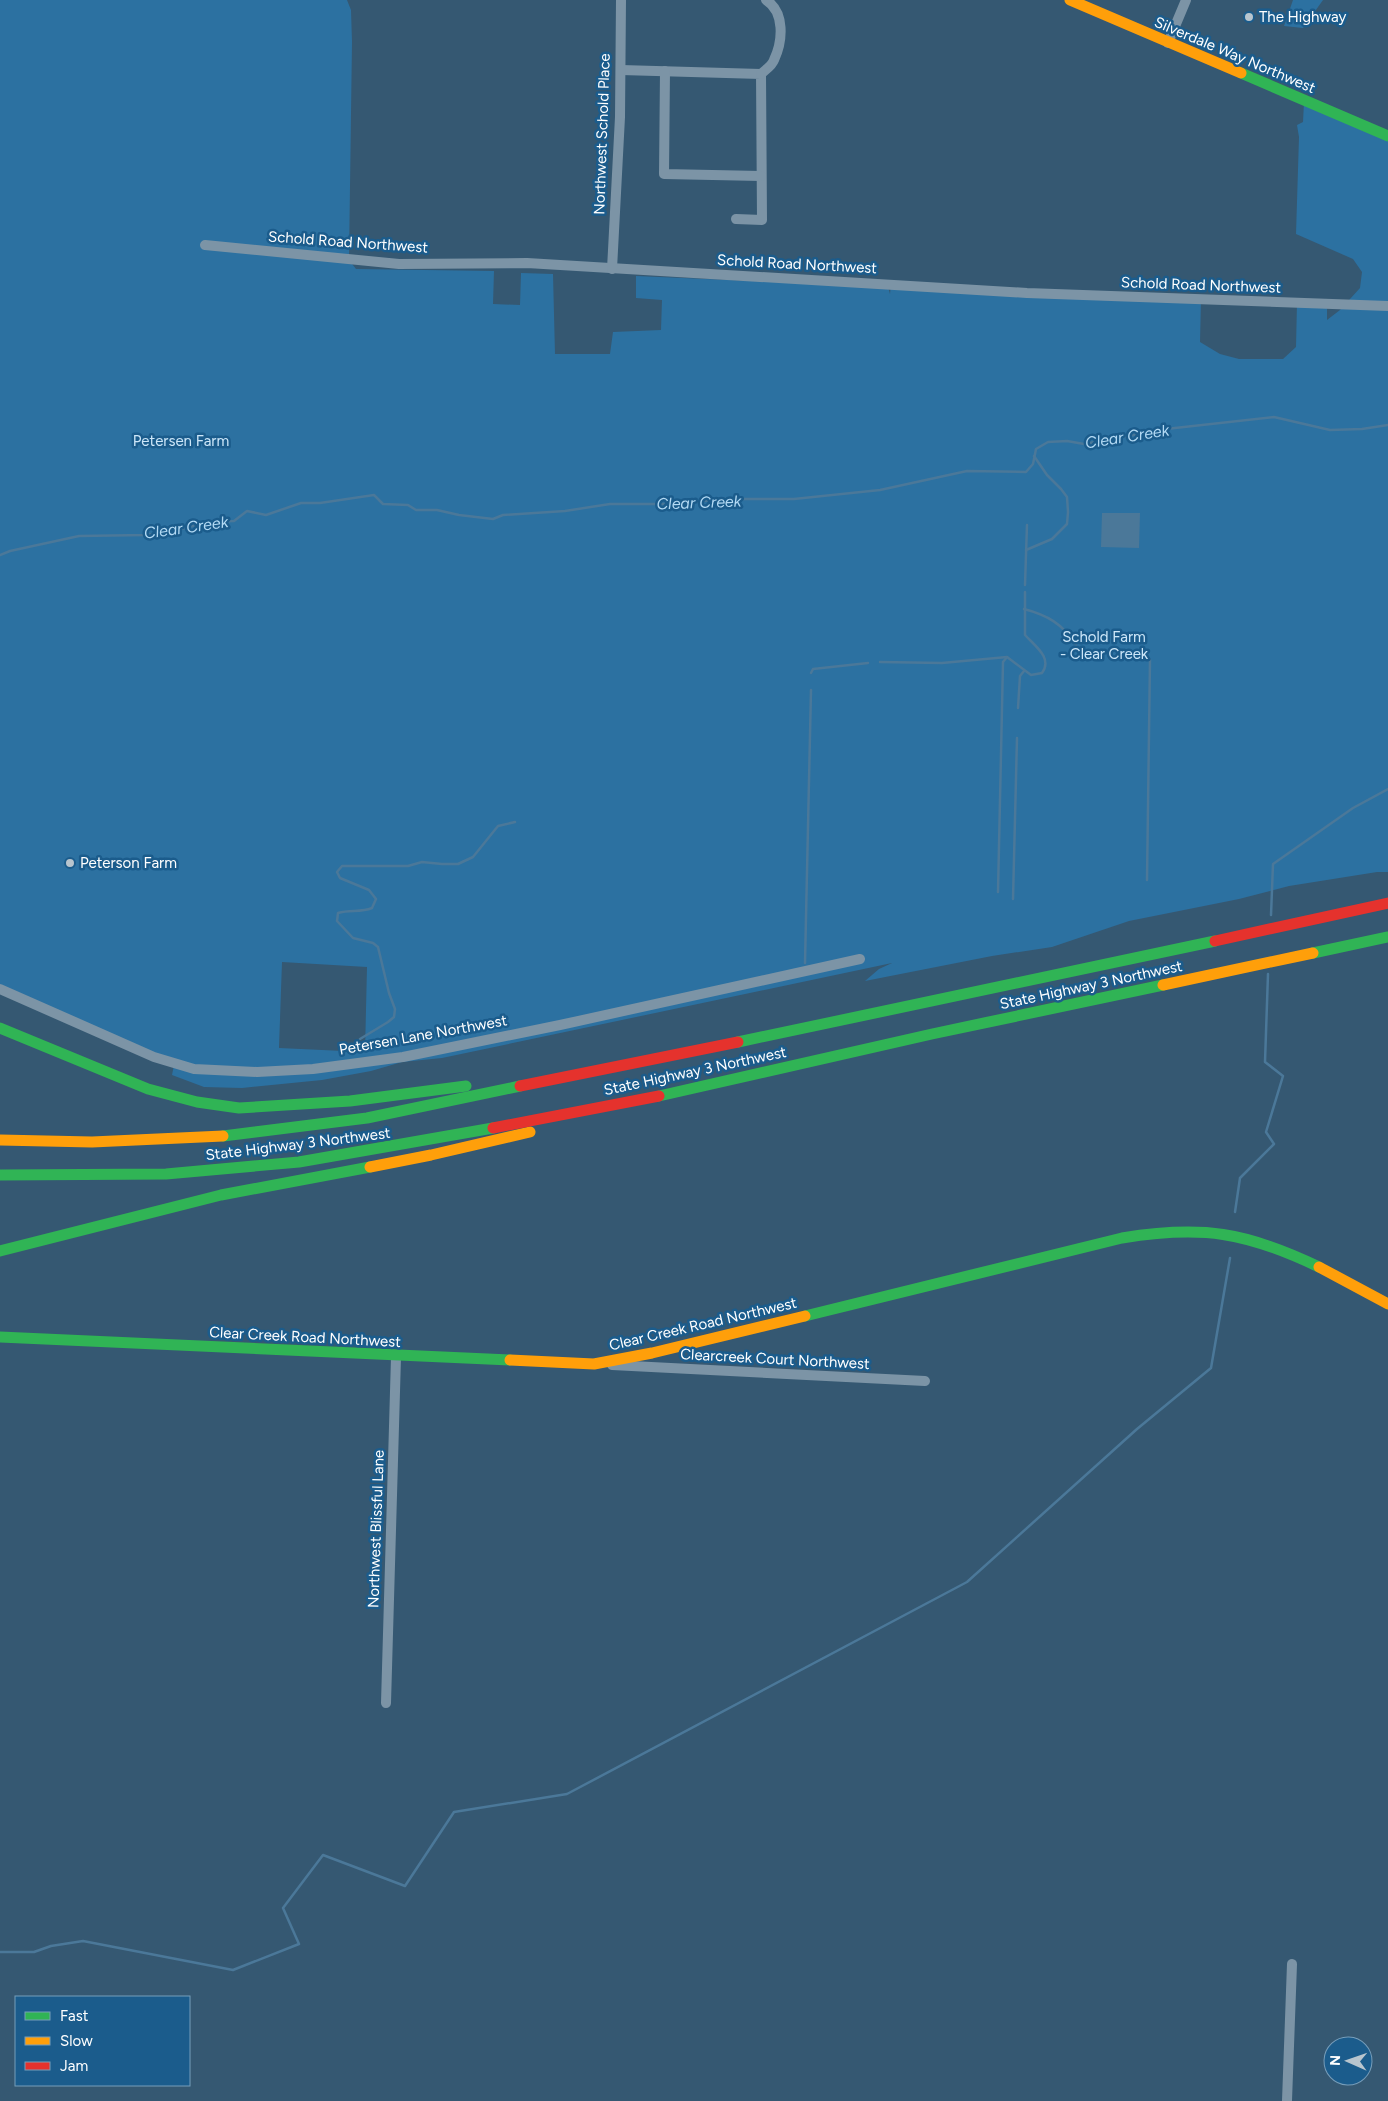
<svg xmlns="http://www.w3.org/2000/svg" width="1388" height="2101" font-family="Figtree,sans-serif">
	<rect width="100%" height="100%" fill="#355872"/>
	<g fill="#2c71a1" fill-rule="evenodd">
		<path d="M0 0H347L351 10 352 42 349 260 356 269 494 271 493 304 520 305 521 273 553 274 555 354H610L613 332 661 330 662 300 636 298V276L888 287 890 294 891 284 1201 299 1200 342 1220 354 1239 359H1283L1296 347 1297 303 1327 304V320L1340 310 1360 288 1362 272 1353 259 1296 234 1299 137 1297 125 1303 122 1304 102 1388 136V872H1377L1289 886 1239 899 1129 921 1052 947 992 956 865 981 879 969 892 963 442 1058 402 1062 371 1071 322 1080 242 1088 204 1087 172 1075 174 1065 0 989ZM282 962 367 967 365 1052 279 1048Z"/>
		<polygon points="1293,0 1323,0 1303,28 1284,26"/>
	</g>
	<polygon fill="#4b7899" points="1102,513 1140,513 1139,548 1101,547"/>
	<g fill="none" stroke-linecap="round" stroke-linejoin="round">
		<g stroke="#4b7899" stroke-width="2.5">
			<polyline points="1026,550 1052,539 1067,524 1068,512 1067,497 1061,489 1047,475 1034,456"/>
			<polyline points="0,555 10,551 79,536 146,535 174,531 207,522 234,521 247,511 266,515 301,503 320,503 374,495 383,504 408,505 416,510 437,510 459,515 493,519 503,515 565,511 610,504 675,504 722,499 794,499 880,490 967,471 1026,472 1033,464 1036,449 1048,442 1067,441 1084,444 1166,429 1274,417 1330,430 1362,429 1388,425"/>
			<polyline points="1025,585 1027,525"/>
			<path d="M1024 609C1047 615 1063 624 1076 645"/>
			<path d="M880 662 942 663 1007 657 1031 675 1042 673C1053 658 1035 646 1025 635V592"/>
			<polyline points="811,673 813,669 868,663"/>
			<polyline points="1018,708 1020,676 1024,671"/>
			<polyline points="1147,880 1150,660"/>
			<polyline points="998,892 1003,662 1007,657"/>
			<polyline points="1013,899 1017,738"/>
			<polyline points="1271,915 1273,864 1353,808 1388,789"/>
			<polyline points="805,963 811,690"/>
			<path d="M360 1039 388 1022 394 1017 395 1009 389 993 378 947 373 943 353 938 337 921 338 913C350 909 360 913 372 908L376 899 369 890 340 878 337 872 342 866H408L422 862 442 864H458L473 857 498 826 515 822"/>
			<polyline points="1235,1212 1240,1178 1274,1144 1266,1132 1283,1076 1265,1062 1268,974"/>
			<polyline points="0,1952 34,1952 51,1946 83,1941 233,1970 299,1944 283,1908 323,1855 405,1886 454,1812 567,1794 967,1582 1137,1429 1211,1368 1230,1258"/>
		</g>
		<g stroke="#7c94a6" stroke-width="10">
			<polyline points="1168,43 1186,0"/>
			<polyline points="621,70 761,74 762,220 736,219"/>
			<polyline points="665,71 664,174 761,176"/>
			<path d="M761 74C765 70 772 66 774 60 783 41 785 12 766 0"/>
			<polyline points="205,245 399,264 527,263 1027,293 1388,306"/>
			<polyline points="612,269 620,117 621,0"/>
			<polyline points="0,989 154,1057 194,1069 257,1072 313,1069 403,1057 560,1025 860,959"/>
			<polyline points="612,1365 925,1381"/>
			<polyline points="386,1703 396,1357"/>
			<polyline points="1287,2101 1292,1964"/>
		</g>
		<g stroke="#30b455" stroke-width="11">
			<polyline points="1241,73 1388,136"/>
			<polyline points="1313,953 1388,937"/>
			<polyline points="0,1028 148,1089 197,1102 239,1108 350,1101 466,1086"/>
			<polyline points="738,1042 1215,941"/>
			<polyline points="659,1096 932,1034 1163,985"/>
			<polyline points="223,1136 367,1118 520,1086"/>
			<polyline points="0,1175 166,1174 299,1162 493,1128"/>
			<polyline points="0,1251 221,1195 370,1167"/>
			<path d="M805 1316 1122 1238C1202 1225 1246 1232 1319 1267"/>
			<polyline points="0,1337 510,1360"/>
		</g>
		<g stroke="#ff9f0a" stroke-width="11">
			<polyline points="1070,0 1241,73"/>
			<polyline points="1163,985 1313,953"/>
			<polyline points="0,1140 92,1142 223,1136"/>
			<polyline points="370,1167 431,1155 530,1132"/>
			<polyline points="1319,1267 1388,1304"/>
			<polyline points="510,1360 594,1364 652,1353 805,1316"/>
		</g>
		<g stroke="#e5322d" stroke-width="11">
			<polyline points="1215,941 1388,903"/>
			<polyline points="520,1086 738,1042"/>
			<polyline points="493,1128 659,1096"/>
		</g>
	</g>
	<g fill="#b8c5ce" stroke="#1b5c8c" stroke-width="2">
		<circle cx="1249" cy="17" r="5"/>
		<circle cx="70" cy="863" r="5"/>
	</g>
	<g text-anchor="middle" stroke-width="5" stroke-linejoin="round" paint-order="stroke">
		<g font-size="15" fill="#fff" stroke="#1b5c8c" text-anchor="start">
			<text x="1259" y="22">The Highway</text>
			<text x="80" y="868">Peterson Farm</text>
		</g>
		<g font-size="15" fill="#fff" stroke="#1b5c8c">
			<text transform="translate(1235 55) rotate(23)" y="5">Silverdale Way Northwest</text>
			<text transform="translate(602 134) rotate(-88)" y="5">Northwest Schold Place</text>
			<text transform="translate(348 242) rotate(4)" y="5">Schold Road Northwest</text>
			<text transform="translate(797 264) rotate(3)" y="5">Schold Road Northwest</text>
			<text transform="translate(1201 285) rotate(2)" y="5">Schold Road Northwest</text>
			<text transform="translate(1091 985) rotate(-12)" y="5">State Highway 3 Northwest</text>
			<text transform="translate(423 1035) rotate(-10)" y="5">Petersen Lane Northwest</text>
			<text transform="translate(695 1071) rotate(-12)" y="5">State Highway 3 Northwest</text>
			<text transform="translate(298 1144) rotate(-7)" y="5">State Highway 3 Northwest</text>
			<text transform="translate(703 1324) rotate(-13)" y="5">Clear Creek Road Northwest</text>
			<text transform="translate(305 1337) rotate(3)" y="5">Clear Creek Road Northwest</text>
			<text transform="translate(775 1359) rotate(3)" y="5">Clearcreek Court Northwest</text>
			<text transform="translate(376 1529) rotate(-88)" y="5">Northwest Blissful Lane</text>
		</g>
		<g font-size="15" fill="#cde7f9" stroke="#1b5c8c">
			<text x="181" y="446">Petersen Farm</text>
			<text x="1104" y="642">Schold Farm<tspan x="1104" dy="17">- Clear Creek</tspan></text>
		</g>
		<g font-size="16" font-style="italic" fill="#b3daf4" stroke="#1b5c8c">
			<text transform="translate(1127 436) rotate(-9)" y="6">Clear Creek</text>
			<text transform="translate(699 502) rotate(-2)" y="6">Clear Creek</text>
			<text transform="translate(186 527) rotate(-8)" y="6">Clear Creek</text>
		</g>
	</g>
	<rect x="15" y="1996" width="175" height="90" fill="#1b5c8c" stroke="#769dba"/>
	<rect x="25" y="2012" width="25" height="8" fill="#30b455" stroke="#769dba"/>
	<text x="60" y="2021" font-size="15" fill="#ffffff">Fast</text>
	<rect x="25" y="2037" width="25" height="8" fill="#ff9f0a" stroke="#769dba"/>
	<text x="60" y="2046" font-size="15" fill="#ffffff">Slow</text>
	<rect x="25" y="2062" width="25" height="8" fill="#e5322d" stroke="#769dba"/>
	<text x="60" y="2071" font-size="15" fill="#ffffff">Jam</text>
	<g transform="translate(1348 2061) rotate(272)"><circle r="24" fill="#1b5c8c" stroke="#769dba"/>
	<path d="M0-4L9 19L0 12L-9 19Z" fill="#b8c5ce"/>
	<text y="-8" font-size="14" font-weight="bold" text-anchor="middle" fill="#ffffff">N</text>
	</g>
</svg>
